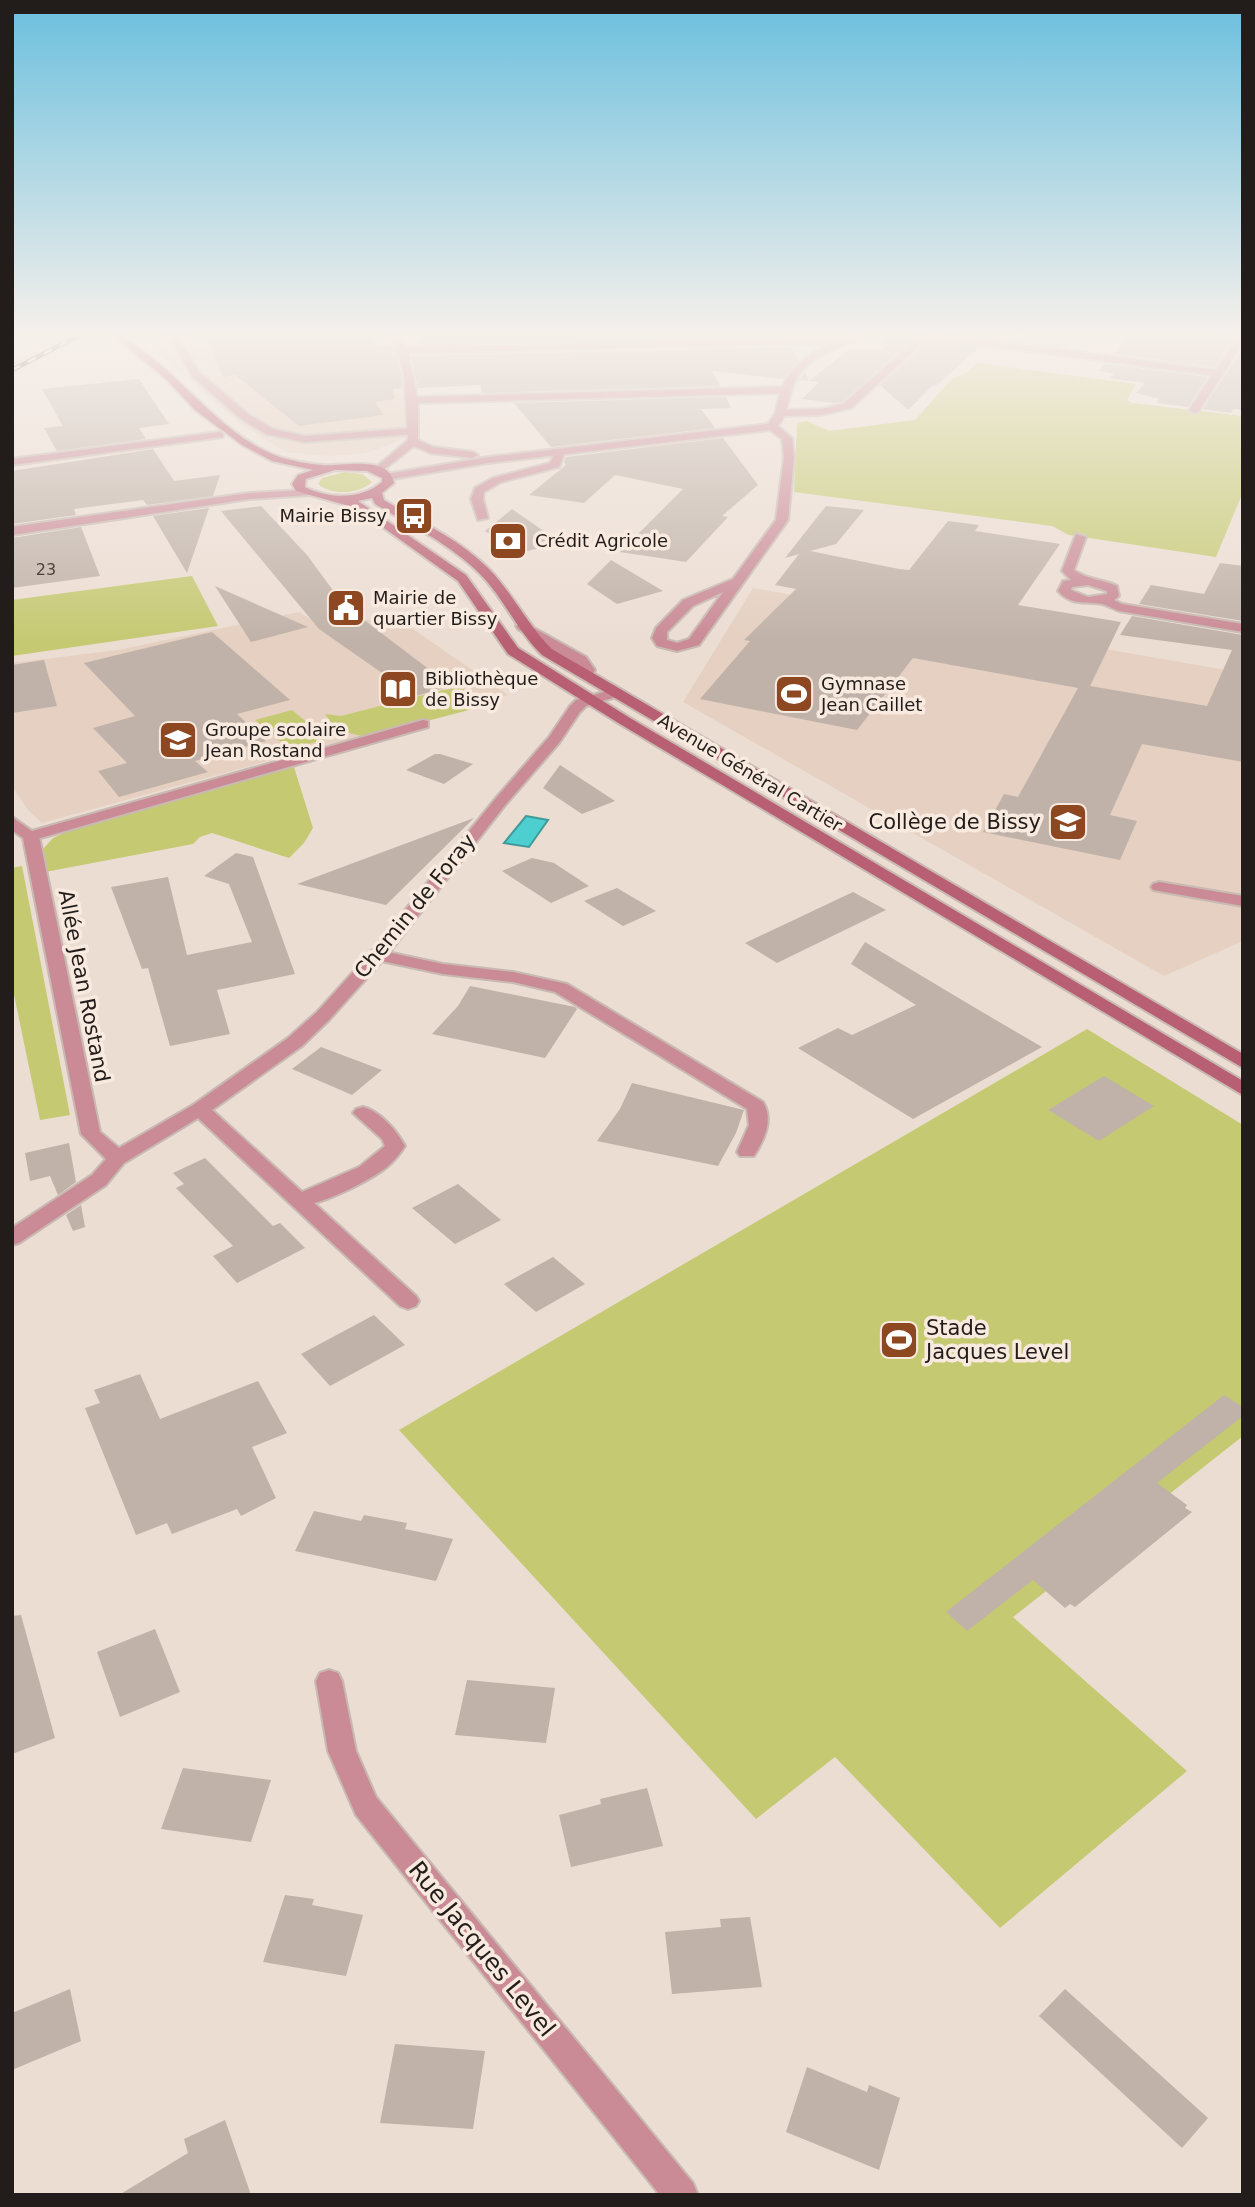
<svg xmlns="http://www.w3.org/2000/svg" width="1255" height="2207" font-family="'DejaVu Sans',sans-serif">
	<rect width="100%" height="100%" fill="#ecddd3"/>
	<g fill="#e5d0c1">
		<polygon points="72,333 92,333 12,376 12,364"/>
		<polygon points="136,333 387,333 405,380 406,438 367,453 330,456 286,452 245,427 216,404"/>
		<polygon points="753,588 1243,673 1243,941 1164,976 683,702"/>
		<polygon points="299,612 325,628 393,615 508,695 42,823 28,810 12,786 12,663 118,650"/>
	</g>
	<g fill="#c5c972">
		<polygon points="977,363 1136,384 1127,400 1132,403 1243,416 1243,492 1216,557 1069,535 1052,526 794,492 797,423 807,421 829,431 915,420 952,379 968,372"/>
		<path d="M345 472 362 474 372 482C360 494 331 496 318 484L322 478Z"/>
		<polygon points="192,576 218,626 12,656 12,600"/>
		<polygon points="461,688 475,695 478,701 469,710 366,737 336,730 325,714 341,716 443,690"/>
		<polygon points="292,710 327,739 289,749 255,720"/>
		<polygon points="294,767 313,828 304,843 289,858 212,833 200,837 193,844 45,872 42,850 53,838 66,832"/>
		<polygon points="22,866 70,1115 40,1120 12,985 12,868"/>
		<polygon points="1087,1029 1243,1125 1243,1436 1013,1617 1187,1771 1000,1928 835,1757 756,1819 399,1430"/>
	</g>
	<polygon fill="#4dcfd0" stroke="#409a99" stroke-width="2" points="526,816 548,820 529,847 504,843"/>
	<g fill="#c0b2a8">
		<polygon points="204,333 369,333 377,346 392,345 401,373 402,388 393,389 395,399 375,402 384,415 299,426 235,375 223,377"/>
		<polygon points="420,333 722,333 724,338 408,344 420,342"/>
		<polygon points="884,333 906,333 914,338 842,402 834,403 802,399 819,382 799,380 805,372 809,381 850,349 883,350"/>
		<polygon points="1133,333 1193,333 1233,340 1215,367 1114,354"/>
		<polygon points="929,341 979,347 936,386 932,386 908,410 880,385"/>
		<polygon points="791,347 798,361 784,379 712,371 720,386 481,393 481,385 418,388 411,356"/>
		<polygon points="1243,348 1243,410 1233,409 1231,413 1203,409"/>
		<polygon points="1105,364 1208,377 1188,407 1157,403 1159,399 1136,393 1145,383 1110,378 1114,374 1098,371"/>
		<polygon points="139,379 169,424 139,428 146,439 57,451 44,428 63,426 42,389"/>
		<polygon points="726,397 731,408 701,409 715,428 551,447 514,403"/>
		<polygon points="723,438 758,485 722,516 728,517 686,562 620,552 683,489 615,475 584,503 529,495 566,465 564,462 566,457"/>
		<polygon points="153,449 174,481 220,475 213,496 147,505 143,500 74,509 76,515 12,524 12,471"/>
		<polygon points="261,506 307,555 343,604 451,686 415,696 319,629 221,511"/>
		<polygon points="826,506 864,510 836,544 810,551 899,569 909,570 948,521 979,525 975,531 1060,544 1018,605 1121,622 1090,686 1207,706 1232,650 1120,635 1132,616 1243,635 1243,762 1142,744 1110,815 1137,821 1120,860 983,832 1004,794 1018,797 1078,688 913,658 857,730 700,699 750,641 744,640 796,589 775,585 799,554 785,558"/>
		<polygon points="209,508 187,573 153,516"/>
		<polygon points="512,509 561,543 519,553 485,531"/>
		<polygon points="81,527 100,576 12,588 12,538"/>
		<polygon points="611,560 663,591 617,604 587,584"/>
		<polygon points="1220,563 1243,566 1243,621 1139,604 1151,585 1204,594"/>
		<polygon points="215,586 308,627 251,642"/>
		<polygon points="212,632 290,700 237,714 266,741 195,761 208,772 119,797 98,771 127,763 93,728 135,716 84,663"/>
		<polygon points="44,660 57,706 12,713 12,665"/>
		<polygon points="435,754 440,754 473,764 444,784 406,770"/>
		<polygon points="560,765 615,801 582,814 543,788"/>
		<polygon points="474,818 386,905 297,884"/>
		<polygon points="236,853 253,857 295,974 217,990 230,1034 170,1046 148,968 142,969 111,887 168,877 187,955 252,942 229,884 204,876"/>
		<polygon points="532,858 554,863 589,886 551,903 502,871"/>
		<polygon points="617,888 656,911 623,926 584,901"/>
		<polygon points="853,892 886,910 777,963 745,943"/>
		<polygon points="865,942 972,1006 1042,1047 913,1119 798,1048 838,1028 852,1035 916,1005 851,964"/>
		<polygon points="470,986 575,1007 577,1009 545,1058 432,1034 458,1006"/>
		<polygon points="321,1047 382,1070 352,1095 292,1069"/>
		<polygon points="1104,1076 1154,1106 1099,1141 1048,1110"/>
		<polygon points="632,1083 744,1110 736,1133 718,1166 597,1141 620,1109"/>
		<polygon points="69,1143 76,1182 58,1195 50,1176 30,1181 25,1153"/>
		<polygon points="205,1158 273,1226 280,1223 305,1248 237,1283 213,1256 233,1246 176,1188 184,1184 173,1173"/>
		<polygon points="458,1184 501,1220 455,1244 412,1208"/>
		<polygon points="81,1205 85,1227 73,1231 66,1215"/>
		<polygon points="553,1257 585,1284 536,1312 504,1284"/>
		<polygon points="374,1315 405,1345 330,1386 301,1354"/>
		<polygon points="140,1374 160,1419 258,1381 287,1433 252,1447 276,1498 241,1516 237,1509 172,1534 167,1523 136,1535 85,1408 100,1403 94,1390"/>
		<polygon points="1224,1395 1243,1407 1243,1416 1157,1483 1187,1505 1185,1508 1192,1512 1075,1607 1070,1604 1065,1608 1033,1580 967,1631 946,1612"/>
		<polygon points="314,1511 361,1521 364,1515 407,1523 405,1529 453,1539 436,1581 295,1551"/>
		<polygon points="21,1615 55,1738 12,1754 12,1616"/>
		<polygon points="155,1629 180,1692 120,1717 97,1652"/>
		<polygon points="467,1680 555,1688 546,1743 455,1735"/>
		<polygon points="183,1768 271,1780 251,1842 161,1829"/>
		<polygon points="647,1788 663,1846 571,1867 559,1815 601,1804 600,1799"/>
		<polygon points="285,1895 314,1899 312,1905 363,1915 346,1976 263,1962"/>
		<polygon points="750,1917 762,1987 672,1994 665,1932 721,1927 720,1919"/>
		<polygon points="70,1989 81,2041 12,2070 12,2013"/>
		<polygon points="1065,1989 1208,2118 1182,2148 1039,2016"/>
		<polygon points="395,2044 485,2051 473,2129 380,2123"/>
		<polygon points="807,2067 867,2092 869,2085 900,2098 879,2170 786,2132"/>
		<polygon points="225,2120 251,2195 119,2195 188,2153 184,2139"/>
	</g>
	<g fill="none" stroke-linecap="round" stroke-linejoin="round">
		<g stroke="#c8bab2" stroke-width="4">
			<g id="service">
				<polygon points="167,333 176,333 200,373 248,414 273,429 305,436 413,428 418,431 413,434 305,442 266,434 240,418 193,377"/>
				<polygon points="908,333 935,333 1216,370 1237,338 1214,333 1243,333 1243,343 1198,412 1194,413 1189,410 1212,375 928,338 851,408 821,415 781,416 776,413 781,410 821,409 843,404 919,337"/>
				<polygon points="556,450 565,452 559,467 501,482 484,492 483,499 488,518 478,520 471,499 475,488 493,478 550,463"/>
				<polygon points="523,622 586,657 595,670 591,678 581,678 581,670 576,663 518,629 516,626"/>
				<polygon points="423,720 428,721 428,727 37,839 25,839 23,836 25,833"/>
				<polygon points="1159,882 1243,896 1243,906 1153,890 1151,887 1153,884"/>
				<path d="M378 950 443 964 513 972 567 984 763 1102C774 1120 764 1140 754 1156H740L737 1152 749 1125 747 1109 555 992 513 982 443 974 372 959 369 955 372 951Z"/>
				<path d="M363 1107C380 1111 397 1131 405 1146 400 1154 394 1161 387 1167 371 1180 313 1210 295 1205L292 1200 295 1195 359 1167 385 1146 382 1139 353 1113 356 1109Z"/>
			</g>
		</g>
		<g stroke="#c8bab2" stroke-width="4">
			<g id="minor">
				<polygon points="12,333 18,333 12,337"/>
				<path d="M390 333H400L406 347 841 338 854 333H868C844 349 812 351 796 380 787 395 789 412 778 426L792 438 794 457 788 520 699 645 677 651 657 646 652 638 656 628 683 600 733 579 776 520 784 457 782 439 770 430 488 463 387 480 381 477 387 474 488 457 768 424 775 414 780 393 418 403V440L433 447 473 452 478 455 473 458 430 453 414 446 378 474 374 473V469L408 440 404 372ZM830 343C809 353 792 366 782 387L417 397 408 353ZM723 592 689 639 677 643 667 640V632L693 606Z"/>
				<polygon points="219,432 223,433 223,437 12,465 12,459"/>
				<polygon points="306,490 310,491 310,495 249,499 12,535 12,527 249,493"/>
				<path d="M1076 534 1086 537 1074 570C1087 580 1103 579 1117 586L1119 596 1114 600 1122 604 1243 624V632L1119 611C1114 609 1107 605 1102 604 1085 601 1071 606 1058 591L1063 581 1071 580 1062 571ZM1088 585 1107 591V594L1088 597 1071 590 1072 587Z"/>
				<polygon points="614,689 619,690 619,696 586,706 580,712 559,743 506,804 384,959 329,1020 302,1046 212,1110 416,1296 419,1301 416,1306 408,1309 400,1306 198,1118 124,1163 106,1185 19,1243 12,1245 12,1228 92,1175 106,1159 81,1134 23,838 12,830 12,817 39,836 100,1132 119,1148 193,1105 288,1038 317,1012 372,951 496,798 549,737 570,706 576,700"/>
				<polygon points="329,1670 338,1673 342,1681 356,1751 376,1797 693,2183 698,2195 660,2195 356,1815 328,1751 316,1681 320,1673"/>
			</g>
		</g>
		<g stroke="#c8bab2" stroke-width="4">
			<path id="secondary" d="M110 333H120C138 348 158 361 174 377 205 406 239 443 280 457 293 461 309 464 322 465 340 467 389 454 394 483L382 493 384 500C419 521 459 539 488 568 513 593 527 625 552 649L1243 1054V1068L542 655C517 631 504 598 479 573 450 544 410 525 375 504L372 498 358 501 466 575 518 648 630 718 1243 1081V1095L620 724 508 654 458 581 356 508 296 491 292 484 298 475 313 470 272 461 242 445 195 410 166 379ZM335 470 367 471 382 478V482C361 500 329 499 305 487L306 479Z"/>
		</g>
		<use href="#service" fill="#ca8b97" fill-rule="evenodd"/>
		<use href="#minor" fill="#ca8b97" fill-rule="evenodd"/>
		<use href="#secondary" fill="#b95f73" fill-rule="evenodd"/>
		<g stroke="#3c3632" stroke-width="4.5">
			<polyline id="rail" points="12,370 84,333"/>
		</g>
		<use href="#rail" stroke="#f9eae0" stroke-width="2.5" stroke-dasharray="9" stroke-linecap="butt"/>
	</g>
	<linearGradient id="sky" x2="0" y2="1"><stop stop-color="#6abfde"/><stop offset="0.52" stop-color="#f6f0eb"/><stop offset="1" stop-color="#f6f0eb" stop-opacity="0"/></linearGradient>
	<rect width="1255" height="642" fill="url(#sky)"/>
	<defs>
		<g id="bus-square" transform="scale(2.0125)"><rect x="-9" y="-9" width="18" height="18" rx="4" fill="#8d4721" stroke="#f9eae0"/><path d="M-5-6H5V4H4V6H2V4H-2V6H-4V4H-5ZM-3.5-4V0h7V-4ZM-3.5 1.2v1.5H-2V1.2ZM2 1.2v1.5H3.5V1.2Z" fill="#fff"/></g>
		<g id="bank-square" transform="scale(2.0125)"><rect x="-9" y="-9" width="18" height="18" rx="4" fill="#8d4721" stroke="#f9eae0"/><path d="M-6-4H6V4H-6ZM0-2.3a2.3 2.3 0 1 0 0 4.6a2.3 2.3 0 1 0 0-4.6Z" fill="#fff"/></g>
		<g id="civic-square" transform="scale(2.0125)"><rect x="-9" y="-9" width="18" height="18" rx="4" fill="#8d4721" stroke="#f9eae0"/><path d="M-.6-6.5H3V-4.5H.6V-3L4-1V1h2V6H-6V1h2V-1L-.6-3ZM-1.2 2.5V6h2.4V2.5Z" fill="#fff"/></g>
		<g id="library-square" transform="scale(2.0125)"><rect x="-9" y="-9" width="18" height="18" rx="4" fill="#8d4721" stroke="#f9eae0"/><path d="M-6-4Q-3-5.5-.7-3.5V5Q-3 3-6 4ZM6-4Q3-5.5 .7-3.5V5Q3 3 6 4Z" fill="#fff"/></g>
		<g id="stadium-square" transform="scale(2.0125)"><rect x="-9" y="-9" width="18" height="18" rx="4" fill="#8d4721" stroke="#f9eae0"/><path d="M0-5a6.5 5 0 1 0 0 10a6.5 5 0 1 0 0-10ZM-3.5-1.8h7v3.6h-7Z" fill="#fff"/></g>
		<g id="school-square" transform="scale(2.0125)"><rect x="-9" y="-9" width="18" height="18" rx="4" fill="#8d4721" stroke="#f9eae0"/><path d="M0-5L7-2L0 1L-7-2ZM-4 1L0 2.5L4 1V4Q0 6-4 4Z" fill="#fff"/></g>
	</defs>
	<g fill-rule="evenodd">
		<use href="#bus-square" x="414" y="516"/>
		<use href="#bank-square" x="508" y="541"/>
		<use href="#civic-square" x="346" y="608"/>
		<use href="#library-square" x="398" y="689"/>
		<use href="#stadium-square" x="794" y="694"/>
		<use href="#school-square" x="178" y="740"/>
		<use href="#school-square" x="1068" y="822"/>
		<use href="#stadium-square" x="899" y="1340"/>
	</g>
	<g text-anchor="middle" stroke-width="7" stroke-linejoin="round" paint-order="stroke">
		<g font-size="16" fill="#4a423e">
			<text x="46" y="575">23</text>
		</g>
		<g font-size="18" fill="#221d1a" stroke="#f9eae0" text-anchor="start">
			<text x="387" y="522" text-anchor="end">Mairie Bissy</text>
			<text x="535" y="547">Crédit Agricole</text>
			<text x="373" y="604">Mairie de<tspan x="373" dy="21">quartier Bissy</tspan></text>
			<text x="425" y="685">Bibliothèque<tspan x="425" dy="21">de Bissy</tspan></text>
			<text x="821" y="690">Gymnase<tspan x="821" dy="21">Jean Caillet</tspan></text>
			<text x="205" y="736">Groupe scolaire<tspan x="205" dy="21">Jean Rostand</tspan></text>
		</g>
		<g font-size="18" fill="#221d1a" stroke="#f9eae0">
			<text transform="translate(750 773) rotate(31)" y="6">Avenue Général Cartier</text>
		</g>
		<g font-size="21" fill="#221d1a" stroke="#f9eae0" text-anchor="end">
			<text x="1041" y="829">Collège de Bissy</text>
			<text x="926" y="1335" text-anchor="start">Stade<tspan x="926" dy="24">Jacques Level</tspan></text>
		</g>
		<g font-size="21" fill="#221d1a" stroke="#f9eae0">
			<text transform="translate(415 906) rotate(-51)" y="7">Chemin de Foray</text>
			<text transform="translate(84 986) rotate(79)" y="7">Allée Jean Rostand</text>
		</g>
		<g font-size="24" fill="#221d1a" stroke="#f9eae0">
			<text transform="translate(482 1949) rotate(51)" y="8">Rue Jacques Level</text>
		</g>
	</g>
	<rect width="1255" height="2207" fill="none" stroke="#221d1a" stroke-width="28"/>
</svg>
